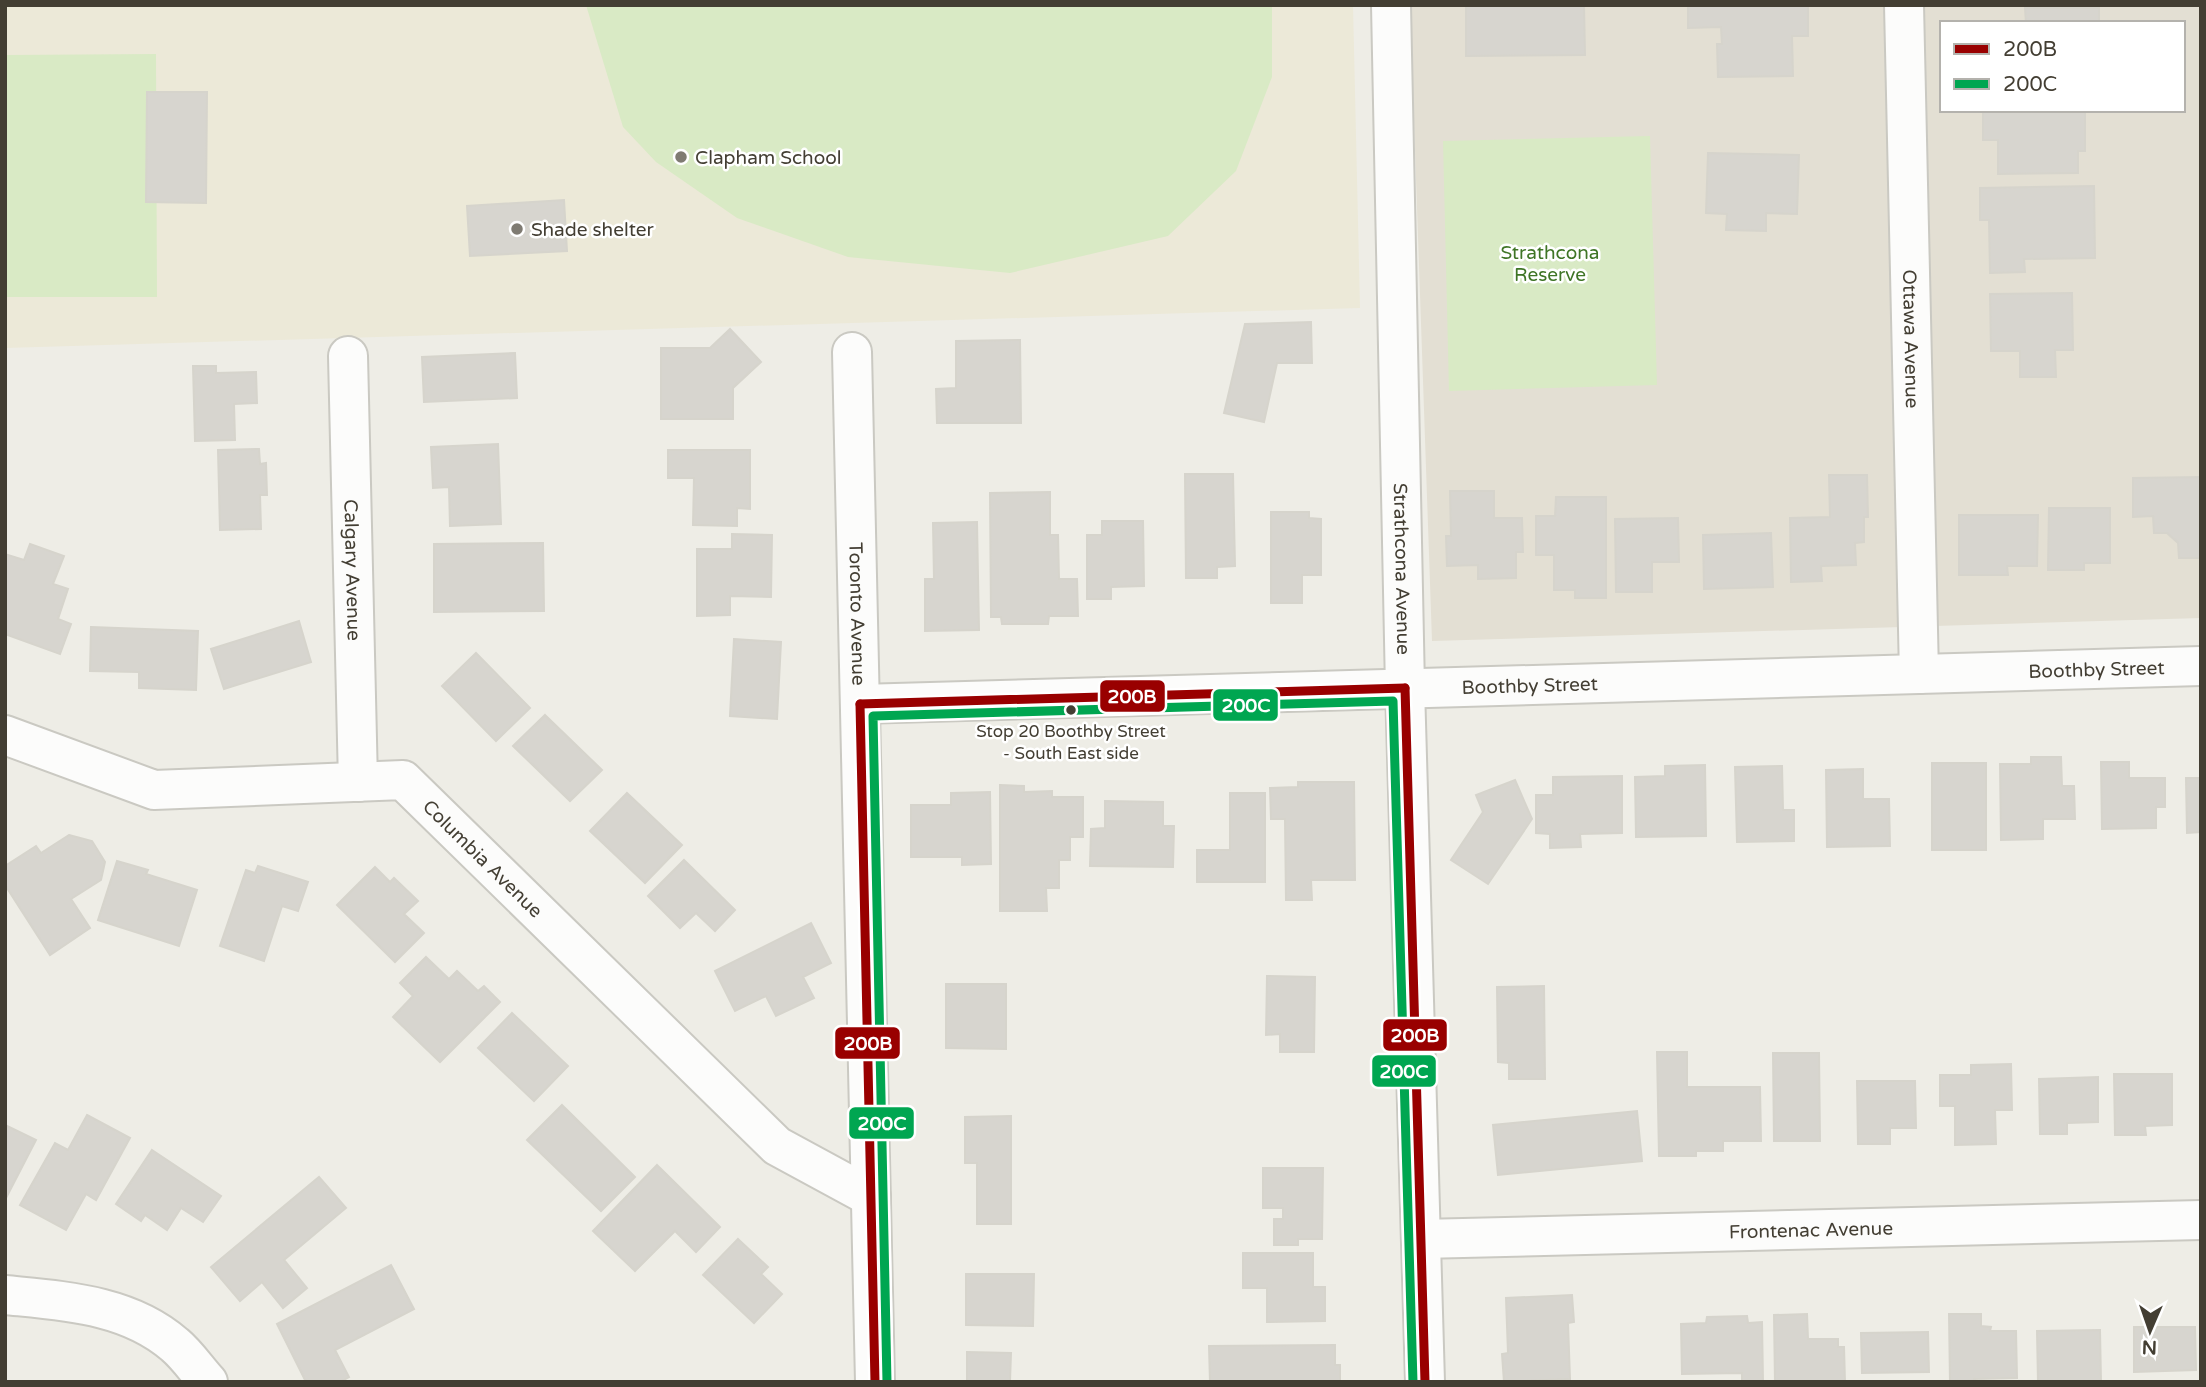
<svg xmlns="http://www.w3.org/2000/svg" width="2206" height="1387" font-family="'Varela Round',sans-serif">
	<rect width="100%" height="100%" fill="#eeede6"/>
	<path fill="#e3dfd3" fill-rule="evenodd" d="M1410 5H2201V618L1432 641ZM1942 23H2183V110H1942Z"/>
	<polygon fill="#ece9d8" points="5,5 1353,5 1360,308 5,348"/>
	<g fill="#d9eac5">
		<polygon points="586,5 1272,5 1272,77 1236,171 1168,236 1010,273 848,257 737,218 656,162 623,127"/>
		<polygon points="156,54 157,297 5,297 5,55"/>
		<polygon points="1650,136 1657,385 1449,391 1443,141"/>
	</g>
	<g fill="#d7d5cf" stroke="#d6d4cc" stroke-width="2">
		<polygon points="1466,5 1584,5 1585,55 1466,56"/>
		<polygon points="1688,5 1808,5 1808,36 1792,36 1793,76 1718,77 1717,44 1722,44 1721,27 1688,28"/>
		<polygon points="2025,8 2099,8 2099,23 2026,23"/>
		<polygon points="147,92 207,92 206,203 146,202"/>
		<polygon points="1983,110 2085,110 2085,151 2078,151 2078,173 1998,174 1998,140 1983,140"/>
		<polygon points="1708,153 1799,155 1797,214 1766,213 1766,231 1726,230 1727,214 1706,213"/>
		<polygon points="2094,186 2095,258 2024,259 2025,272 1990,273 1989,220 1980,220 1980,188"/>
		<polygon points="564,200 567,251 470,256 467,206"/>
		<polygon points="2072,293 2073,350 2055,350 2056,377 2020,377 2020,351 1991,351 1990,294"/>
		<polygon points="1311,322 1312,363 1277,363 1264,422 1224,413 1245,324"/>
		<polygon points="730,329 761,362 733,388 733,419 661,419 661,348 710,348"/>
		<polygon points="1020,340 1021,423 937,423 936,389 956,388 956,341"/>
		<polygon points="515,353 517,398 424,402 422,357"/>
		<polygon points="193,366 216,366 216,373 256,372 257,403 234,404 235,440 195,441"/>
		<polygon points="498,444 501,524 450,526 449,487 433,488 431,447"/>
		<polygon points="259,449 260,464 266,463 267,495 260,495 261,529 220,530 218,450"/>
		<polygon points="668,450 750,450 750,509 737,508 737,526 693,525 694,478 668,478"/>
		<polygon points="1185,474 1233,474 1235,566 1217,567 1217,578 1186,578"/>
		<polygon points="1829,475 1867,475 1868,517 1864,517 1864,542 1855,543 1856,565 1821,566 1822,581 1791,582 1790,518 1830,517"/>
		<polygon points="2201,477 2201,558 2179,558 2178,543 2167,533 2154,533 2153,516 2133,517 2133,478"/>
		<polygon points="1450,491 1494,491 1494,518 1522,518 1523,552 1516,552 1516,578 1478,579 1478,565 1447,566 1446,536 1451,536"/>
		<polygon points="1050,492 1050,535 1058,535 1059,579 1077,579 1078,616 1049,616 1048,624 1002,624 1001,617 991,617 990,493"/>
		<polygon points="1556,497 1606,497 1606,598 1575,598 1575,590 1554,590 1554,555 1536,555 1536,516 1555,516"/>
		<polygon points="2049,508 2110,508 2110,563 2084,563 2084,570 2048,570"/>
		<polygon points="1271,512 1309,512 1309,518 1321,519 1321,575 1302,575 1302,603 1271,603"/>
		<polygon points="1959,515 2038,515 2037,566 2007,566 2008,575 1959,575"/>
		<polygon points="1678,518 1679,562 1652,562 1652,592 1616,592 1615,519"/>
		<polygon points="1102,521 1143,521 1144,586 1111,587 1111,599 1087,599 1087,535 1102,535"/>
		<polygon points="977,522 979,630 925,631 925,579 934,579 933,523"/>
		<polygon points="1771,533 1773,587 1704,589 1703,535"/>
		<polygon points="732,534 772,535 771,597 730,596 730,615 697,616 697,549 732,549"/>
		<polygon points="543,543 544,611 434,612 434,544"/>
		<polygon points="30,544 64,556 53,584 68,589 58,619 71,624 60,654 5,634 5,554 24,560"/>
		<polygon points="299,621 311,662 224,689 211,649"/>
		<polygon points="91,627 198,631 196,690 139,688 139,672 90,671"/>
		<polygon points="734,639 781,642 777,719 730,716"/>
		<polygon points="476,653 530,708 496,741 442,686"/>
		<polygon points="545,715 602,770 570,801 513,746"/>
		<polygon points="2031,757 2061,757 2062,786 2074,786 2075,819 2043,819 2043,839 2001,840 2000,764 2031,764"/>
		<polygon points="2101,762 2129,762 2129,778 2165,778 2165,807 2156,807 2156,828 2102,829"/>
		<rect x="1932" y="763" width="54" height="87"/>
		<polygon points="1705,765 1706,836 1636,837 1635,777 1665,776 1665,766"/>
		<polygon points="1782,766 1783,810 1794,810 1794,841 1737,842 1735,767"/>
		<polygon points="1863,769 1863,799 1889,799 1890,846 1827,847 1826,770"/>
		<polygon points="1622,776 1622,833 1580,834 1581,847 1550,848 1550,834 1536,833 1536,795 1553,795 1553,777"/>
		<polygon points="2186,778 2201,778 2201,832 2187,833"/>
		<polygon points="1515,780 1532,819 1488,884 1451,860 1483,812 1476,795"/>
		<polygon points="1298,782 1354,782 1355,880 1311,880 1312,900 1286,900 1285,819 1271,819 1270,788 1298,787"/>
		<polygon points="1000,785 1024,786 1024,792 1052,791 1052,797 1083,797 1083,837 1070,837 1070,860 1059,860 1059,888 1046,888 1047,911 1000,911"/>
		<polygon points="990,792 991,864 962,865 962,857 911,857 911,805 951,805 951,793"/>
		<polygon points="627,793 682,845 645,883 590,831"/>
		<polygon points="1230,793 1265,793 1265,882 1197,882 1197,850 1230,850"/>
		<polygon points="1105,801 1163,802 1163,826 1174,826 1173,867 1090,866 1091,829 1105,828"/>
		<polygon points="69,835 92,841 105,862 101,880 71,899 90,928 50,955 5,885 5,866 36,846 41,853"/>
		<polygon points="684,860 735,910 715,931 696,913 680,928 648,896"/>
		<polygon points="117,861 148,870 146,874 197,890 179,946 98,920"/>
		<polygon points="258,866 308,882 298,911 282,906 264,961 220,946 246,870 255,873"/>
		<polygon points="375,867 390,882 394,878 418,901 404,914 424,933 395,962 337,905"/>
		<polygon points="811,923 831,963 803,977 814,998 776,1016 766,996 735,1011 715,971"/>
		<polygon points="426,957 449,979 457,971 478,991 484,986 500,1002 440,1062 393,1017 413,996 400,983"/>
		<polygon points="1267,976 1315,977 1314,1052 1280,1052 1280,1034 1266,1035"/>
		<polygon points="946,984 1006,984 1006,1049 946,1048"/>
		<polygon points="1544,986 1545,1079 1509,1079 1509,1063 1498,1062 1497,987"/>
		<polygon points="512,1013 568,1066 534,1101 478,1048"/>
		<polygon points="1657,1052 1687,1052 1687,1087 1760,1087 1761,1141 1723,1141 1723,1151 1696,1151 1696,1156 1659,1156"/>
		<polygon points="1773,1053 1819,1053 1820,1141 1774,1141"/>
		<polygon points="2011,1064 2012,1110 1995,1110 1996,1144 1955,1145 1955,1106 1940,1106 1940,1075 1971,1075 1971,1065"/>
		<polygon points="2114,1074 2172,1074 2172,1125 2145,1126 2146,1135 2115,1135"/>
		<polygon points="2098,1077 2098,1122 2067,1123 2067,1134 2040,1134 2039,1079"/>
		<polygon points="1857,1081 1915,1081 1916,1128 1890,1128 1890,1144 1858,1144"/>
		<polygon points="562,1105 635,1177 601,1211 527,1140"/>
		<polygon points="1637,1111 1642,1161 1498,1175 1493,1125"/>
		<polygon points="87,1115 130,1138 96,1200 86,1194 66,1230 20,1205 55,1143 68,1150"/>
		<polygon points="1011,1116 1011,1224 977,1224 977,1163 965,1163 965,1117"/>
		<polygon points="5,1125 36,1140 5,1200"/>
		<polygon points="152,1150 221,1196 203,1222 181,1208 167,1230 145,1215 141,1221 116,1204"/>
		<polygon points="657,1165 720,1227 696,1252 675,1231 635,1271 593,1231"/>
		<polygon points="1263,1168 1323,1168 1322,1239 1298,1239 1298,1245 1274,1245 1274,1219 1283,1219 1283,1208 1263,1208"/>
		<polygon points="319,1177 346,1208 284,1260 307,1288 283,1308 262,1282 240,1301 211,1267"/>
		<polygon points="738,1239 768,1267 761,1274 782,1294 754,1323 703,1275"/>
		<polygon points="1243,1253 1313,1253 1313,1287 1325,1287 1325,1321 1267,1322 1267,1288 1243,1288"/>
		<polygon points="391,1265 414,1309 335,1350 349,1377 340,1382 306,1382 277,1324"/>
		<polygon points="966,1274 1034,1274 1033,1326 966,1325"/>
		<polygon points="1572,1295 1574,1322 1568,1323 1570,1379 1504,1382 1502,1354 1508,1353 1506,1298"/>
		<polygon points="1807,1314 1808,1339 1838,1339 1838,1347 1844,1347 1845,1382 1775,1382 1774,1315"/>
		<polygon points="1949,1314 1981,1314 1981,1326 1991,1327 1990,1331 2016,1331 2017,1378 1974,1379 1974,1382 1950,1382"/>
		<polygon points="1747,1316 1748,1323 1762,1322 1763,1382 1742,1382 1742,1373 1682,1374 1681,1324 1706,1323 1707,1317"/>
		<polygon points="2134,1327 2195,1327 2196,1370 2134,1372"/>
		<polygon points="2100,1330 2101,1382 2038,1382 2037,1331"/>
		<polygon points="1928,1332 1929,1372 1862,1373 1861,1333"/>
		<polygon points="1335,1345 1335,1365 1340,1365 1340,1382 1210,1382 1209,1346"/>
		<polygon points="967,1352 1011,1353 1010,1382 967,1382"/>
	</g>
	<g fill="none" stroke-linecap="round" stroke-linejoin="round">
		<g stroke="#cac9c2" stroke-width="42">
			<g id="minor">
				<path id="s1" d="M1391 5 1405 688 1425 1382"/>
				<path id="s2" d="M1904 5 1919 674"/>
				<path id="s3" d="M852 352 875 1382"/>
				<path id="s4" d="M348 356 358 782"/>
				<path id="s5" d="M860 704 2201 666"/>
				<path id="s6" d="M5 735 154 790 403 780 777 1146 871 1197"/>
				<path id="s7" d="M1421 1239 2201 1220"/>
				<path d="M5 1295C64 1301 128 1304 175 1345 187 1355 197 1370 208 1382"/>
			</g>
		</g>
		<use href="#minor" stroke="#fcfcfb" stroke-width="38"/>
		<g stroke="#fff" stroke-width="14">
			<g id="bus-1">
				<polyline points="1405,688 1425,1382"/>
				<polyline points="860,704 875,1382"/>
				<polyline points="860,704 1405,688"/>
			</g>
		</g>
		<g stroke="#fff" stroke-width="14">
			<polyline id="bus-2" points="887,1382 873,716 1393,701 1413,1382"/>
		</g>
		<use href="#bus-1" stroke="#900" stroke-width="9"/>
		<use href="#bus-2" stroke="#00a651" stroke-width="9"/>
	</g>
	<g fill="#7f7b72" stroke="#fff" stroke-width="2.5">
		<circle cx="681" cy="157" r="7"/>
		<circle cx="517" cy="229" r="7"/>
	</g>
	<circle fill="#433e33" stroke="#fff" stroke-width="2.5" cx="1071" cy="710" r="6"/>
	<g text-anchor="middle" stroke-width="5" stroke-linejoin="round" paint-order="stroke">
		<g font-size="17" fill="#433e33" stroke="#fff">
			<text x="1071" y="737">Stop 20 Boothby Street<tspan x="1071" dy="22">- South East side</tspan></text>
		</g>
		<g font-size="19" fill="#433e33" stroke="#fff" text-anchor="start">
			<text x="695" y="164">Clapham School</text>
			<text x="531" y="236">Shade shelter</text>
		</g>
		<g font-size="19" fill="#3f7526" stroke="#fff">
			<text x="1550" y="259">Strathcona<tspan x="1550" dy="22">Reserve</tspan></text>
		</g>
		<g font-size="19" fill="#433e33" stroke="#fff">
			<text dy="7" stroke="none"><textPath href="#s2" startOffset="334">Ottawa Avenue</textPath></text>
			<text dy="7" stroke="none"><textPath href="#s1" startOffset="564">Strathcona Avenue</textPath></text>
			<text dy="7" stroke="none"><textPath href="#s4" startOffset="214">Calgary Avenue</textPath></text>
			<text dy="7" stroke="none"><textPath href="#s3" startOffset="262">Toronto Avenue</textPath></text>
			<text dy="7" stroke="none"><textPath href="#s5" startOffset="1237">Boothby Street</textPath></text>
			<text dy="7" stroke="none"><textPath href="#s5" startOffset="670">Boothby Street</textPath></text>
			<text dy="7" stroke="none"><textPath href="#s6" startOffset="520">Columbia Avenue</textPath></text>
			<text dy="7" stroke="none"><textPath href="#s7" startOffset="390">Frontenac Avenue</textPath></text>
		</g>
	</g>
	<g stroke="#fff" stroke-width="2.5">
		<rect x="1099" y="679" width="67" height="34" rx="7" fill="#900"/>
		<rect x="1212" y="688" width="67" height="34" rx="7" fill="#00a651"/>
		<rect x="1382" y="1018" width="66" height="34" rx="7" fill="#900"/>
		<rect x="834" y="1026" width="67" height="34" rx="7" fill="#900"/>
		<rect x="1371" y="1054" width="66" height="34" rx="7" fill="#00a651"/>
		<rect x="848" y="1106" width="67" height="34" rx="7" fill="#00a651"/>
	</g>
	<g font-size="19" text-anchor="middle" font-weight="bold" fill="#fff">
		<text x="1132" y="703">200B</text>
		<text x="1246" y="712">200C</text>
		<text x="1415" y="1042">200B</text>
		<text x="868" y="1050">200B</text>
		<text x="1404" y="1078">200C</text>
		<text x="882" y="1130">200C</text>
	</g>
	<rect width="2206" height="1387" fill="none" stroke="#433e33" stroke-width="14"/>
	<rect x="1940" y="21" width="245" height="91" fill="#ffffff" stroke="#b4b2ad" stroke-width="2"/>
	<rect x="1954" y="44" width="35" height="10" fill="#990000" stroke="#b4b2ad" stroke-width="2"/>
	<text x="2003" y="56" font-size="21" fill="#433e33">200B</text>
	<rect x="1954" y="79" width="35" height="10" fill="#00a651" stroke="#b4b2ad" stroke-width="2"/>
	<text x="2003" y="91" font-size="21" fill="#433e33">200C</text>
	<g transform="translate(2150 1331) rotate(182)" stroke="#ffffff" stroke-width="5" paint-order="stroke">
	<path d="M0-5L12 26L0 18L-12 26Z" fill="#433e33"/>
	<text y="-10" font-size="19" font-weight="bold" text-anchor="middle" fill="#433e33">N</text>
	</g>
</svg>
